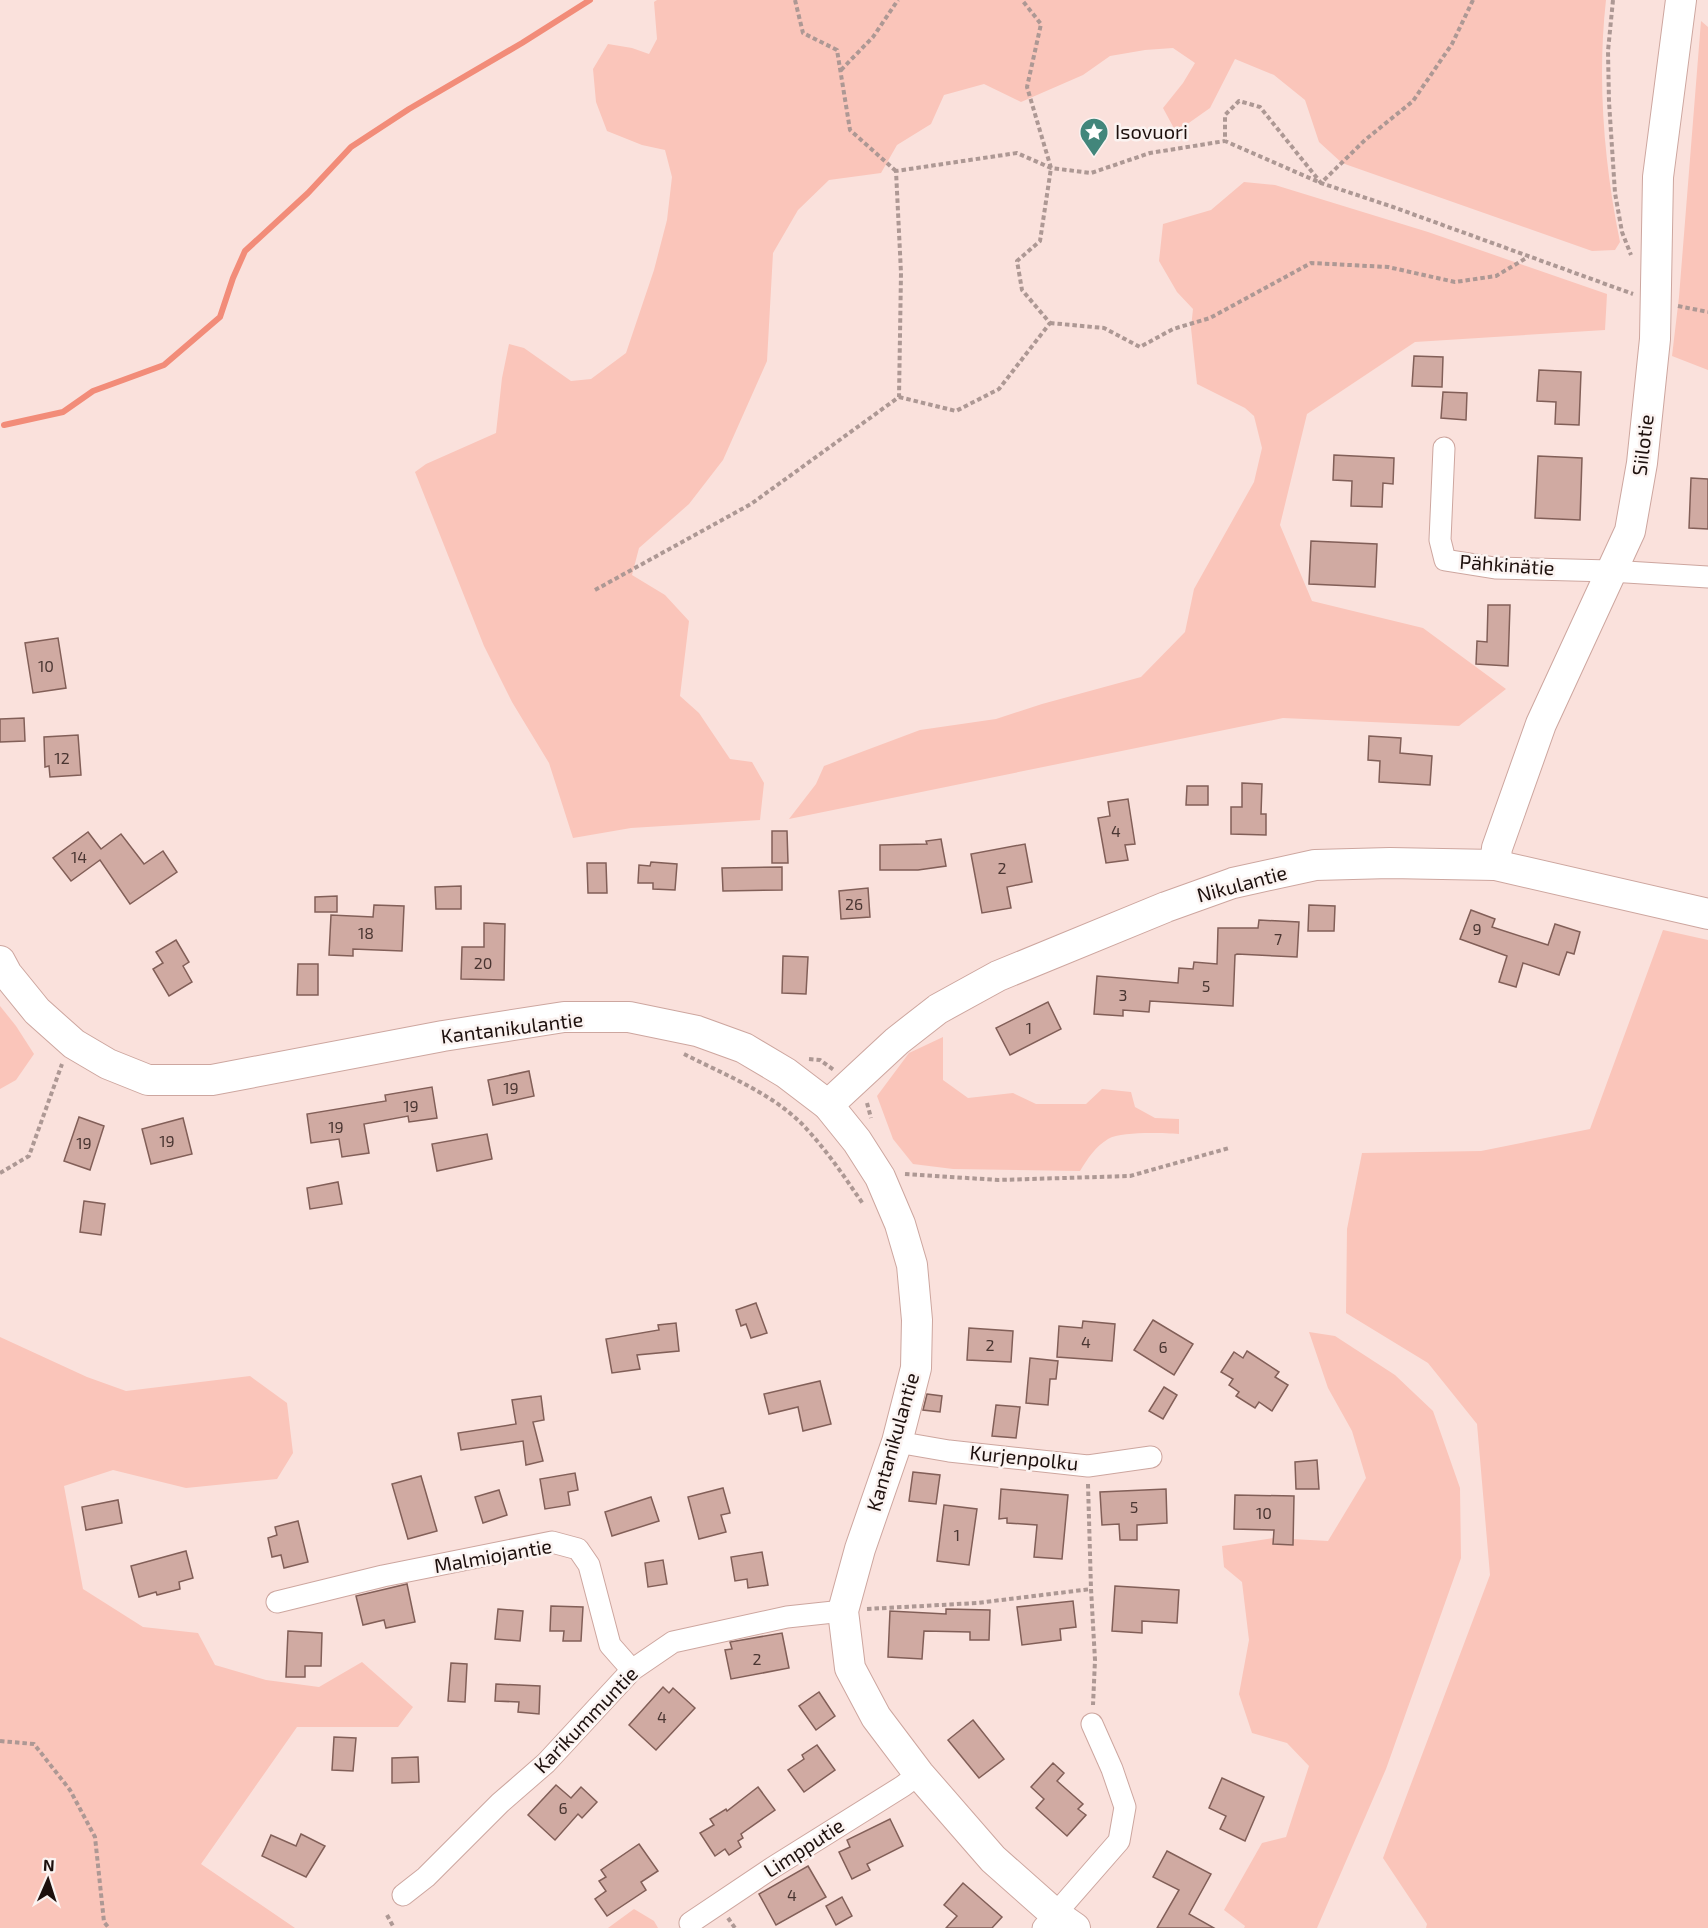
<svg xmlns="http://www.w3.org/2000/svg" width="1708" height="1928" font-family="'Exo 2',sans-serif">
	<rect width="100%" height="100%" fill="#fae1dc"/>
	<g fill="#fac5ba">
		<path d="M657 0H1606C1597 80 1604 163 1620 242L1615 250 1592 251 1342 163 1319 142 1305 100 1274 75 1235 59 1210 108 1176 132 1163 108 1183 83 1195 63 1173 48 1145 50 1110 56 1083 75 1021 102 984 84 944 95 931 124 897 145 881 173 829 180 798 210 773 253 767 361 723 460 689 504 639 548 632 575 665 595 689 621 680 696 699 713 730 759 752 762 764 783 760 820 631 828 573 838 549 763 512 702 484 646 415 472 426 464 496 433 502 378 509 344 524 348 571 381 591 379 626 353 654 270 667 220 672 177 665 150 642 145 607 131 596 102 593 69 608 44 632 48 649 54 657 39 654 2Z"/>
		<polygon points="1701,21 1708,27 1708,370 1672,356 1679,297"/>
		<polygon points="1244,182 1275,185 1428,232 1607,294 1605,330 1415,342 1307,414 1280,525 1312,601 1423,628 1506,689 1459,726 1283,718 789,819 816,784 824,766 920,730 996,719 1042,704 1141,677 1185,632 1194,589 1254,482 1262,448 1254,416 1245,408 1197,384 1191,328 1193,309 1177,292 1159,261 1163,224 1211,210"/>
		<polygon points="1663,930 1708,940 1708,1928 1426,1928 1427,1924 1383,1858 1490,1575 1477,1424 1428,1363 1346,1313 1347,1229 1362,1153 1481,1151 1590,1129"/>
		<polygon points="0,1006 16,1026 34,1054 16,1080 0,1089"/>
		<path d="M943 1037V1080L968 1098 1013 1093 1036 1104H1086L1102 1089 1131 1092 1135 1107 1155 1118 1179 1119V1134C1163 1133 1122 1131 1108 1139 1095 1147 1088 1158 1080 1171L953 1169 913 1164 893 1139 877 1096 909 1053Z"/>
		<polygon points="1309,1332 1335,1336 1395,1375 1433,1411 1460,1488 1461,1558 1386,1769 1317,1928 1244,1928 1245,1926 1224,1910 1262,1843 1286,1837 1309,1766 1287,1743 1252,1733 1239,1694 1249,1640 1242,1582 1224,1567 1222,1546 1274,1538 1328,1541 1366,1478 1352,1431 1328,1388"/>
		<polygon points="0,1337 87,1377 126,1391 250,1376 287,1403 293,1453 277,1479 186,1488 113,1470 64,1486 83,1589 143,1627 198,1633 215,1665 266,1680 319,1687 362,1662 413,1707 398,1727 297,1727 201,1864 295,1928 0,1928"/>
		<polygon points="634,1909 654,1921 658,1928 608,1928"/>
	</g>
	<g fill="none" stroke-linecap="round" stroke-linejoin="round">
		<polyline stroke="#f28c79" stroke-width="6" points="4,425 63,412 93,391 164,365 220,317 233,278 245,251 308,193 351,147 409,109 522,43 590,0"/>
	</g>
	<g fill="#d0aaa2" stroke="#825f58" stroke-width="1.5">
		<polygon points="1414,356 1443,357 1442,387 1412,386"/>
		<polygon points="1539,370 1581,372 1579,425 1555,424 1556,402 1537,401"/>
		<polygon points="1443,392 1467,393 1466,420 1441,418"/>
		<polygon points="1334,455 1394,458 1393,484 1383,483 1382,507 1351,506 1352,481 1333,480"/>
		<polygon points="1538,456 1582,458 1580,520 1535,518"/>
		<polygon points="1691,478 1708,479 1708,529 1689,528"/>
		<polygon points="1311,541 1377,544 1375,587 1309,584"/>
		<polygon points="1488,605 1510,605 1508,666 1476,664 1477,641 1487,642"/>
		<polygon points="58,638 66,688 33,693 25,643"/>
		<polygon points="24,718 25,741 0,742 0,719"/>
		<polygon points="78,735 81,775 50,777 49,766 45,767 44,737"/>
		<polygon points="1369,736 1401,738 1400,753 1432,756 1430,785 1379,782 1380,761 1368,760"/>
		<polygon points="1242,783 1262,784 1261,814 1266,814 1266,835 1231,834 1231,807 1242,807"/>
		<polygon points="1187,786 1208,786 1208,805 1186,805"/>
		<polygon points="1128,799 1135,844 1125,845 1128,860 1106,863 1098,818 1110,816 1108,802"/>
		<polygon points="772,831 787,831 788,863 772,863"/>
		<polygon points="88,832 101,849 121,834 144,864 163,851 177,872 130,904 100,860 71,881 53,858"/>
		<polygon points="941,839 946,866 918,870 880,870 880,845 927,844 926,841"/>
		<polygon points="1025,844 1032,882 1007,887 1011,908 982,913 971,854"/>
		<polygon points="651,862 677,864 675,890 653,889 653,883 638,883 639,865 650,866"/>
		<polygon points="587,863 606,863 607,893 588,893"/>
		<polygon points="782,867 782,890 723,891 722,868"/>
		<polygon points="461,886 461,909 436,909 435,887"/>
		<polygon points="868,888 870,917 841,919 839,891"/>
		<polygon points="337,896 337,912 315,912 315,897"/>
		<polygon points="374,905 404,906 402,951 353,949 353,956 329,955 331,915 373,917"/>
		<polygon points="1309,905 1335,906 1334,931 1308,931"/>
		<polygon points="1471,910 1495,919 1492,927 1548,945 1555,924 1580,932 1574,954 1567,952 1559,975 1523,963 1516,987 1499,982 1507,956 1460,939"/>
		<polygon points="1259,920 1299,922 1297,957 1237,954 1235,955 1233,1006 1150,1001 1149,1012 1123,1010 1123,1016 1094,1014 1097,976 1178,983 1179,968 1193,969 1194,962 1217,964 1218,928 1258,928"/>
		<polygon points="484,923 505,924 504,980 461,979 462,947 484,947"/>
		<polygon points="176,940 189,962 183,966 192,982 169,996 153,969 163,963 156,952"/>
		<polygon points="783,956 808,957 806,994 782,993"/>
		<polygon points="298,964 318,964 318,995 297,995"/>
		<polygon points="1048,1002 1061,1029 1010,1055 996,1028"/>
		<polygon points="529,1071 534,1096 493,1105 488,1080"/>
		<polygon points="432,1087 437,1118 409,1122 408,1116 364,1124 369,1153 342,1157 339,1139 311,1143 307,1114 386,1101 385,1095"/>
		<polygon points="79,1117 104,1126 90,1170 64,1161"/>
		<polygon points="183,1118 192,1154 151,1164 142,1129"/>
		<polygon points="487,1134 492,1159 437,1171 432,1144"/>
		<polygon points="338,1182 342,1204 310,1209 307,1188"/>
		<polygon points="84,1201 105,1204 101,1235 80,1232"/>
		<polygon points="756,1303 767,1333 751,1338 746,1324 741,1326 736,1310"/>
		<polygon points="1153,1320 1193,1344 1174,1375 1134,1350"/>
		<polygon points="1083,1321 1115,1324 1112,1361 1057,1357 1059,1326 1082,1328"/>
		<polygon points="676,1323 679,1351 637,1355 640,1369 612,1373 606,1339 659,1330 658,1325"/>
		<polygon points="969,1328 1013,1331 1011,1362 967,1360"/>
		<polygon points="1247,1351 1279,1372 1275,1377 1288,1385 1272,1411 1259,1402 1255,1408 1236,1396 1239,1392 1229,1385 1233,1379 1221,1372 1234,1352 1243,1358"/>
		<polygon points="1030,1358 1058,1361 1056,1379 1050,1379 1048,1405 1026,1403"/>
		<polygon points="820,1381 831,1424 803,1431 798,1407 769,1414 764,1394"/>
		<polygon points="1164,1387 1177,1395 1163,1419 1149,1411"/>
		<polygon points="927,1394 942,1396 940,1412 923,1410"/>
		<polygon points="541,1396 544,1420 533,1422 543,1461 526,1465 523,1441 461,1450 458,1433 516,1424 512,1400"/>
		<polygon points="996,1405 1020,1407 1016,1438 992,1436"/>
		<polygon points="1317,1460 1319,1489 1296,1489 1295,1462"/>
		<polygon points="913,1472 940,1475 936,1504 909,1501"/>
		<polygon points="575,1473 578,1490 568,1492 570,1505 545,1509 540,1479"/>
		<polygon points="421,1476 437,1531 408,1539 392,1484"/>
		<polygon points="723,1488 730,1513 721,1515 726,1532 699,1539 688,1497"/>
		<polygon points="1001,1489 1068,1495 1062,1559 1034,1557 1037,1525 1007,1523 1007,1518 999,1519"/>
		<polygon points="1166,1489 1167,1523 1137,1525 1137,1540 1120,1540 1119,1524 1102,1525 1100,1492"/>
		<polygon points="499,1490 507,1515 483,1523 475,1497"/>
		<polygon points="1235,1495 1294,1496 1293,1545 1273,1544 1274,1530 1234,1529"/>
		<polygon points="651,1497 659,1521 612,1536 605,1512"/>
		<polygon points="118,1500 122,1523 86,1530 82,1507"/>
		<polygon points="944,1505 977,1509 969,1565 937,1561"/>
		<polygon points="298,1521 308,1562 284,1568 281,1555 272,1557 268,1538 277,1535 275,1527"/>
		<polygon points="186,1551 193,1578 179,1582 180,1589 157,1595 156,1592 139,1597 131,1566"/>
		<polygon points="762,1552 768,1585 748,1588 747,1579 735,1581 731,1557"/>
		<polygon points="663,1560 667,1584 648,1587 645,1563"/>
		<polygon points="407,1584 415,1622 386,1628 384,1620 363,1625 356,1596"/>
		<polygon points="1115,1586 1179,1590 1177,1623 1142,1621 1142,1633 1112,1631"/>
		<polygon points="1073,1601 1076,1627 1060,1629 1061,1640 1022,1645 1017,1607"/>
		<polygon points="551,1606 583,1607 581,1641 563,1641 564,1631 550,1631"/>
		<polygon points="498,1609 523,1611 520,1641 495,1639"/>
		<polygon points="946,1609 990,1610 989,1640 970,1640 970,1632 924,1631 922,1659 888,1657 890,1611 946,1614"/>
		<polygon points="288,1631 322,1633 321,1666 305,1666 305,1677 286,1677"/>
		<polygon points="782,1633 789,1668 731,1679 725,1650 732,1649 730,1642"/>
		<polygon points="451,1663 467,1664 465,1702 448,1701"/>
		<polygon points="496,1684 540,1686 539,1714 518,1712 519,1702 495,1701"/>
		<polygon points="663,1687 669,1693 673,1688 695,1708 656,1750 629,1725"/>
		<polygon points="819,1692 835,1716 816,1730 799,1706"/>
		<polygon points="973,1720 1004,1759 979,1778 948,1740"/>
		<polygon points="334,1737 356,1738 353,1771 332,1770"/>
		<polygon points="817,1745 835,1770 804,1792 788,1770 804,1759 802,1755"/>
		<polygon points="418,1757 419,1782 392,1783 392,1758"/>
		<polygon points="1053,1763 1064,1773 1057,1781 1083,1804 1078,1809 1086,1815 1067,1836 1036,1808 1044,1799 1031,1787"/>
		<polygon points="1222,1778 1264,1797 1245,1841 1220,1829 1226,1816 1209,1808"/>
		<polygon points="556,1785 571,1798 581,1787 597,1802 582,1818 578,1814 555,1840 528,1815"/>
		<polygon points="758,1787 775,1810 741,1834 743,1838 738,1841 741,1847 729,1855 725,1849 715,1856 700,1833 714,1825 710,1819 726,1809 727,1811"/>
		<polygon points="890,1819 903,1846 867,1864 870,1870 852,1879 839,1852 850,1847 847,1840"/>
		<polygon points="301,1834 325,1846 306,1877 262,1856 271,1835 296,1846"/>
		<polygon points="639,1844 658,1871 641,1882 646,1890 607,1916 595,1899 606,1891 599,1881 606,1877 601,1870"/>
		<polygon points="1167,1851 1211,1874 1189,1914 1214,1928 1157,1928 1179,1890 1153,1877"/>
		<polygon points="808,1866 826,1897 776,1925 759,1894"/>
		<polygon points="963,1883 1002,1917 992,1928 946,1928 957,1916 944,1905"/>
		<polygon points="842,1897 852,1916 836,1925 826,1906"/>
	</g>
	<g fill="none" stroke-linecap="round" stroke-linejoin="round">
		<g stroke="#cda69f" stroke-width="23">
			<g id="street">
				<polyline points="1444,448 1440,540 1445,560 1495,568 1610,571 1708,577"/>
				<polyline points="897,1442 949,1451 1088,1466 1151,1457"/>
				<polyline points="277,1602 383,1576 552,1542 578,1549 589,1565 610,1645 632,1670"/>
				<polyline points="403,1895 426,1877 500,1803 546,1763 632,1670 673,1642 787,1617 843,1611"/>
				<polyline points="690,1923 772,1868 903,1786 919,1774"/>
				<polyline points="1043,1928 1119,1841 1125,1807 1112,1769 1092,1724"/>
			</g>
		</g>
		<g stroke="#cda69f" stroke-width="32">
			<g id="secondary">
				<polyline points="1495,865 1497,848 1541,724 1630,531 1642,463 1655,339 1658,177 1681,0"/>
				<polyline points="0,961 7,974 37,1011 74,1044 108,1064 148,1080 212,1080 443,1036 564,1017 629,1017 697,1031 744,1048 786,1073 828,1105 857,1141 880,1177 900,1224 912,1265 917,1320 916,1368 897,1442 860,1549 843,1611 850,1668 876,1717 919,1774 993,1859 1055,1914 1075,1928"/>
				<polyline points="828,1105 897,1041 938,1009 998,976 1166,907 1233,883 1315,865 1390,863 1495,865 1708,914"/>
			</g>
		</g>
		<g stroke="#ad9894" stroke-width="4" stroke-dasharray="4.5 3" stroke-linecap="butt">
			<polyline points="795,0 803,33 837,50 850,130 896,171"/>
			<polyline points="1473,0 1452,44 1413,101 1365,140 1321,183 1260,107 1239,101 1225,115 1225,141 1321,183 1393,207 1633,294"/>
			<polyline points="1613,0 1608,51 1609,102 1615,193 1622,232 1631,255"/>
			<polyline points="841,70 873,37 898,0"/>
			<polyline points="1678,306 1708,312"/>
			<polyline points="1050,323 1104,328 1140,347 1173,329 1210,318 1311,263 1388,267 1455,282 1496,276 1528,257"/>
			<polyline points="899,397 956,411 999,389 1050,323 1022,290 1017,261 1040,241 1051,168 1027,87 1041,24 1022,0"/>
			<polyline points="595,590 751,504 899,397 901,273 896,171 1017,153 1051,168 1091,173 1150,153 1225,141"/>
			<path d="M684 1054C723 1074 770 1092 802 1124 825 1148 844 1176 863 1204"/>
			<polyline points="809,1059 820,1060 834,1070"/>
			<polyline points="867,1103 871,1118"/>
			<polyline points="0,1173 29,1156 62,1064"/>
			<polyline points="905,1174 998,1180 1130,1176 1229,1148"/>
			<polyline points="1088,1484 1091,1589 1095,1660 1093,1705"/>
			<polyline points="867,1609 977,1603 1091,1589"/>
			<polyline points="0,1741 34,1744 70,1790 95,1837 104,1922 109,1928"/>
			<polyline points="387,1915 394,1928"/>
			<polyline points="728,1918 735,1928"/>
		</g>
		<use href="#street" stroke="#fff" stroke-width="21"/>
		<use href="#secondary" stroke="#fff" stroke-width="30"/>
	</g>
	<defs>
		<g id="sight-pin" transform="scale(1.5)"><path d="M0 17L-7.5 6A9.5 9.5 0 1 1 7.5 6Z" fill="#42867b" stroke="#fbf3f1"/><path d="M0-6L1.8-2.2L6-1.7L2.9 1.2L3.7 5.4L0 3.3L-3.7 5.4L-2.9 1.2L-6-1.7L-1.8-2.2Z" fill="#fff"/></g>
	</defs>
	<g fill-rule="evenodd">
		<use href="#sight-pin" x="1094" y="132"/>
	</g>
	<g text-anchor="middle" stroke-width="5" stroke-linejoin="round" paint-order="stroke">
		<g font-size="16" fill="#4a3632">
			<text x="46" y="672">10</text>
			<text x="62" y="764">12</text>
			<text x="1116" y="837">4</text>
			<text x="79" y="863">14</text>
			<text x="1002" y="874">2</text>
			<text x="854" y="910">26</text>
			<text x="1477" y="935">9</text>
			<text x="366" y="939">18</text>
			<text x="1278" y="945">7</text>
			<text x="483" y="969">20</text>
			<text x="1206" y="992">5</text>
			<text x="1123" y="1001">3</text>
			<text x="1029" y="1034">1</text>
			<text x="511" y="1094">19</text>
			<text x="411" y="1112">19</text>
			<text x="336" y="1133">19</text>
			<text x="167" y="1147">19</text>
			<text x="84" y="1149">19</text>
			<text x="1086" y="1348">4</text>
			<text x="990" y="1351">2</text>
			<text x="1163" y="1353">6</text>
			<text x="1134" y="1513">5</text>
			<text x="1264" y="1519">10</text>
			<text x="957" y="1541">1</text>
			<text x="757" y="1665">2</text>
			<text x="662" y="1723">4</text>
			<text x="563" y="1814">6</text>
			<text x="792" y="1901">4</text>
		</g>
		<g font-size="20" fill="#1d100d" stroke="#fbf3f1" text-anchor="start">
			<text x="1115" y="139">Isovuori</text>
		</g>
		<g font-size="20" fill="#1d100d" stroke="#fbf3f1">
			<text transform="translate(1643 445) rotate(-83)" y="7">Siilotie</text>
			<text transform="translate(1507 565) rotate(4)" y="7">Pähkinätie</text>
			<text transform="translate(1242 884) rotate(-15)" y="7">Nikulantie</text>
			<text transform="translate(512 1028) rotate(-7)" y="7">Kantanikulantie</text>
			<text transform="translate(893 1442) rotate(-74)" y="7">Kantanikulantie</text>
			<text transform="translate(1024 1458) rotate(6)" y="7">Kurjenpolku</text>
			<text transform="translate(493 1556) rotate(-10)" y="7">Malmiojantie</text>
			<text transform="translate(586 1720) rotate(-46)" y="7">Karikummuntie</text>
			<text transform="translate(804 1848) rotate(-33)" y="7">Limpputie</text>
		</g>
	</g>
	<g transform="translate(48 1880) rotate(3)" stroke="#fbf3f1" stroke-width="4.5" paint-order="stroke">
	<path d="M0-4.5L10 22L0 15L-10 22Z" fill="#1d100d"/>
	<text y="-9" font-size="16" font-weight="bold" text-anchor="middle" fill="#1d100d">N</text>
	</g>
</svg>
